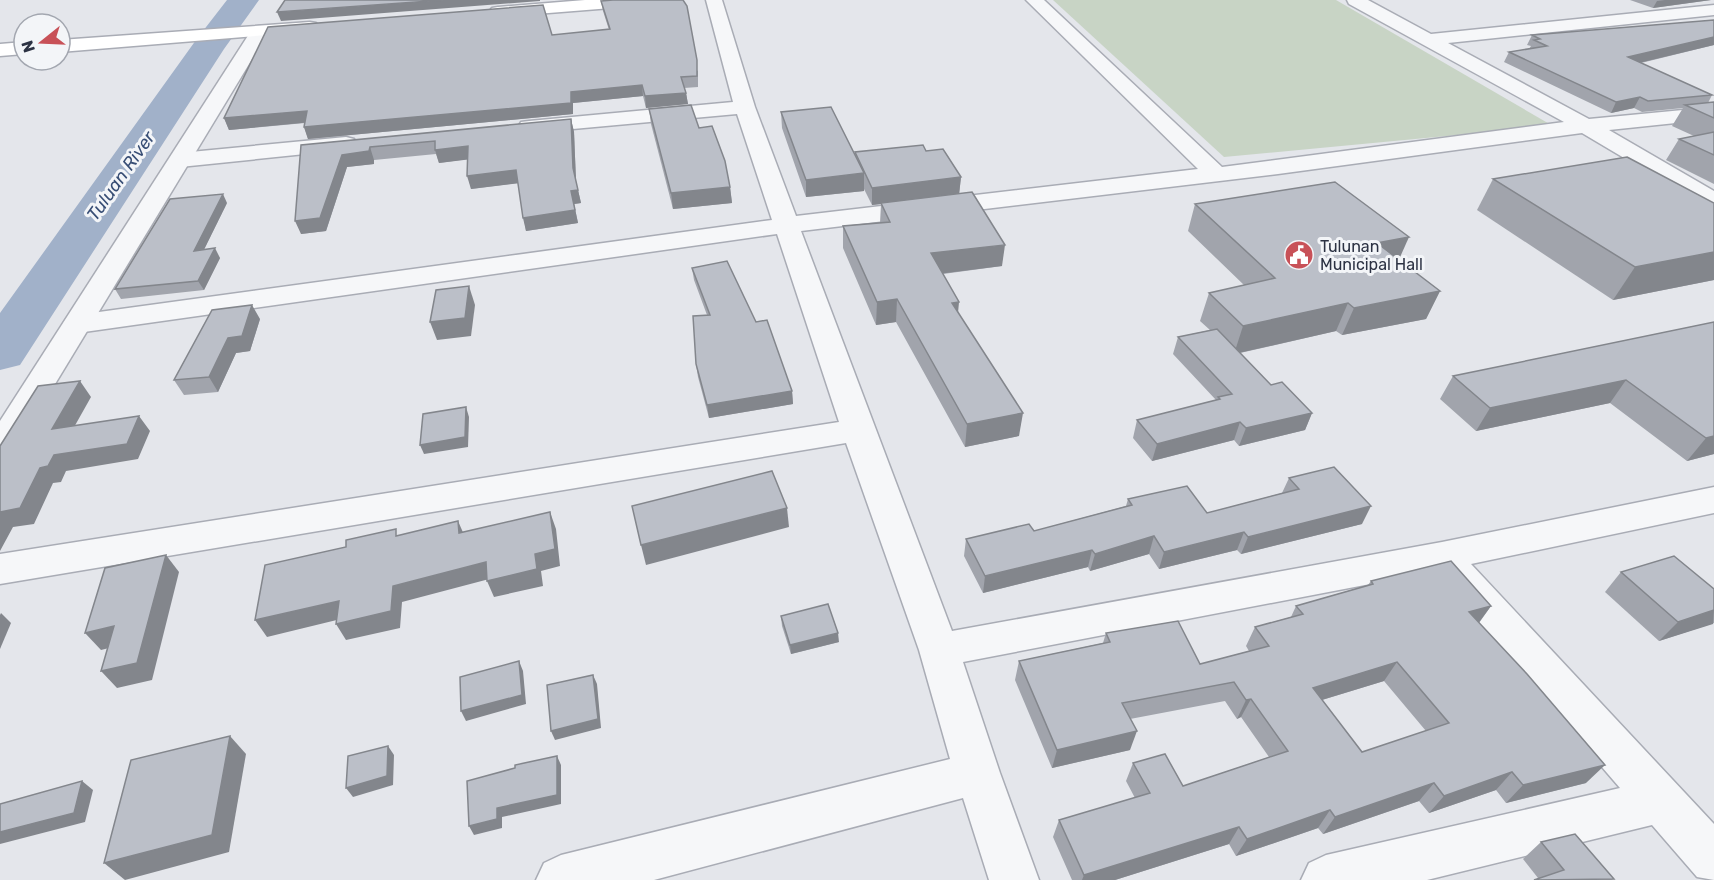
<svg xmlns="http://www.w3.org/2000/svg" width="1714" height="880" font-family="Rubik,sans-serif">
	<rect width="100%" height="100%" fill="#e4e6eb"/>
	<polygon fill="#c8d4c5" points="1053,0 1336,0 1553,126 1224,157"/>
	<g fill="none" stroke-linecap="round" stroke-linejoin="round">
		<polygon fill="#a1b1c9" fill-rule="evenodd" points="227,0 259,0 224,49 20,365 0,370 0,313 196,40"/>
		<g stroke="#a9acb5" stroke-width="3">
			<g id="minor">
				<polygon points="706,0 722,0 755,107 796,216 1198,169 1026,0 1044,0 1222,167 1564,122 1349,4 1347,0 1368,0 1431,34 1714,5 1714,15 1448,43 1589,119 1714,107 1714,119 1609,130 1714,191 1714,208 1705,206 1582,133 1278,174 801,231 952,631 1442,542 1714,487 1714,513 1471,564 1714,824 1714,880 1697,877 1652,825 1427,880 1301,880 1309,863 1326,855 1620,788 1446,586 1440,575 1443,570 963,662 1000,773 1039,880 989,880 963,798 654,880 536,880 544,863 561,855 950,759 919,650 846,443 0,584 0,554 839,422 777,234 77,333 67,330 63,324 67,318 77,315 772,220 737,114 529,133 521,132 518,127 521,122 529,121 733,102"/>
				<polygon points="346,137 354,139 357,144 354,149 180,167 172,165 169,160 172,155 180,153"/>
			</g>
		</g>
		<g stroke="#a9acb5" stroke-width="3">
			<polygon id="tertiary" points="260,26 266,27 269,31 12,455 0,458 0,421 251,31 254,27"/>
		</g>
		<g stroke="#a9acb5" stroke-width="3">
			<g id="secondary">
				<polygon points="585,0 657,0 649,5 498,17 492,16 489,12 492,8 498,7"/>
				<polygon points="310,22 316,23 319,27 316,31 60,52 60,40"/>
				<polygon points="24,42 24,54 0,56 0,44"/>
			</g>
		</g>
		<use href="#minor" fill="#f6f7f9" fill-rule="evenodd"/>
		<use href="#tertiary" fill="#f6f7f9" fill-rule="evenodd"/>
		<use href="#secondary" fill="#fff" fill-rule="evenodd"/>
	</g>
	<g fill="#a1a4ac" fill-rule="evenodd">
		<polygon points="1630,0 1711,0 1653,8"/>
		<polygon points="601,1 698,71 698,87 684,88 686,93 688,104 646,108 643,96 573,103 573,114 308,139 304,127 305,123 229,130 224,118 552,35 609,30 603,11"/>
		<polygon points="1714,20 1714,45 1641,63 1712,95 1708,103 1714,102 1714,184 1666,160 1679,139 1694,136 1672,126 1683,108 1642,112 1634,108 1611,113 1504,62 1509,52 1529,49 1531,46 1527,45 1532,35"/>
		<polygon points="649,109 730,187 732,203 673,209 651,124"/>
		<polygon points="781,112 855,155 855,152 926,151 961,177 959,194 1002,266 943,274 958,312 1019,436 965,447 896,322 876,325 843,248 843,226 880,223 881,204 872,205 864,189 864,191 806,197 782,128"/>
		<polygon points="571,119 574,132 576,181 581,203 574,204 578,223 526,231 518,183 471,189 468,159 439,163 436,154 374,160 374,164 347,167 326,231 301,234 301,145"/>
		<polygon points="1493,179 1714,203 1714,280 1613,300 1477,210"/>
		<polygon points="227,203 204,249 220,258 204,290 121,299 115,289"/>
		<polygon points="1195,204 1399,260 1440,291 1426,319 1342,335 1336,331 1240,353 1271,385 1312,413 1305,430 1239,446 1234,440 1152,461 1133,438 1137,420 1216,400 1173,354 1178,337 1210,330 1200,321 1209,293 1244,285 1188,231"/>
		<polygon points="692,268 756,322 792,391 793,404 709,418 698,377 696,364 707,315 694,280"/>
		<polygon points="260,319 250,351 236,353 218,392 184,395 174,380"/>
		<polygon points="1714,322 1714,454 1687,461 1610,403 1476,431 1440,399 1453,376"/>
		<polygon points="1289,478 1362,524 1241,554 1237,550 1159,569 1149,554 1090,571 1088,567 983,593 964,556 966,539 1034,531 1126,506 1128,499 1207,513 1282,493"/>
		<polygon points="1621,572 1714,589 1714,623 1659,641 1605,592"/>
		<path d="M1371 581 1491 606 1479 623 1586 783 1506 803 1496 790 1429 813 1419 801 1323 834 1318 828 1236 856 1229 844 1115 880H1072L1053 837 1059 820 1135 798 1126 781 1133 763 1183 786 1269 757 1241 717 1237 719 1225 701 1130 719V750L1052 768 1015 680 1019 661 1103 643 1106 633 1200 664 1249 651 1246 646 1255 627 1291 617 1296 606 1368 585ZM1384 681 1426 731 1362 752 1322 700Z"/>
		<polygon points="781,616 839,642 791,654 782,626"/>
		<polygon points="1541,842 1613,880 1538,878 1523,859"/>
	</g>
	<g fill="#83868c">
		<polygon points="444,0 540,0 540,1 281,21 277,12"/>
		<polygon points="1665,0 1711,0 1653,8 1657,1"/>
		<polygon points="1714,37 1714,45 1622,67 1628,57"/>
		<polygon points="642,85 643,96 573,103 573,114 308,139 304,127 571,92"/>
		<polygon points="686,93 688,104 646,108 645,96"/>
		<polygon points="1640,97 1634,108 1611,113 1616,102"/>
		<polygon points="307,111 312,122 229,130 224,118"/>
		<polygon points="571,119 574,132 576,181 573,168"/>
		<polygon points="468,146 472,159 439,163 435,150"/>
		<polygon points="370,147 374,160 374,164 347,167 326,231 301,234 295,221 342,155"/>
		<polygon points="516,170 520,183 471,189 467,176"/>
		<polygon points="864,173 864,191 806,197 806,180"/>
		<polygon points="961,177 959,195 872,205 872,188"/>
		<polygon points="730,187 732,203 673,209 671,193"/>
		<polygon points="578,190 581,203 574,204 578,223 526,231 523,218 571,191"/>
		<polygon points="223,194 227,203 199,260 194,251"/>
		<polygon points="1409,237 1397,264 1377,243"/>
		<polygon points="1005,245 1002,266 930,275 931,253"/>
		<polygon points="215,248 220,258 204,290 198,281"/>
		<polygon points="1714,252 1714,280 1613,300 1635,267"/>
		<polygon points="469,286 475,305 471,336 437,340 430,322"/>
		<polygon points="1440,291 1426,319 1342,335 1354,308"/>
		<polygon points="897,299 896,322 876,325 877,302"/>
		<polygon points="959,302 957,324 952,303"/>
		<polygon points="1348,303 1336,331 1234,354 1243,326"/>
		<polygon points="252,305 260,319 250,351 236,353 218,392 209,377 228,338"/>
		<polygon points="1626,380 1610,403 1476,431 1490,408"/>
		<polygon points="80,381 91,397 64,445 52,429"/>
		<polygon points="792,391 793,404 709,418 707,405"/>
		<polygon points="466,407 469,417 468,447 424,454 420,445"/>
		<polygon points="1023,413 1019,436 965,447 967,424"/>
		<polygon points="1312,413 1305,430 1239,446 1246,428"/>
		<polygon points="139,416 150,431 138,459 66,471 61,482 53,483 34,524 13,527 0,551 0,512 40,468 54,455"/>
		<polygon points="1240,422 1234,440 1152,461 1157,444"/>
		<polygon points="1714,436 1714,454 1687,461 1706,438"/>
		<polygon points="1371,506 1362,524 1241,554 1248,537"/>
		<polygon points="787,508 789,527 646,565 641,545"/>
		<polygon points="550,512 556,529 560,566 541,571 543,586 494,597 487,581 535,554"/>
		<polygon points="458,521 465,537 459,533"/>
		<polygon points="1244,532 1237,550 1159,569 1164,552"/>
		<polygon points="1154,536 1149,554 1090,571 1095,554"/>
		<polygon points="1092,550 1088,567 983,593 985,576"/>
		<polygon points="166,555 179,572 152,680 117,688 101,671"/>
		<polygon points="486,562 493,578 402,602 400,628 346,640 336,624 393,586"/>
		<polygon points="339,601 349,617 267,637 255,620"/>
		<polygon points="1491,606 1477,625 1469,612"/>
		<polygon points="1714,610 1713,624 1659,641 1678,622"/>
		<polygon points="1,613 11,623 0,649 0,615"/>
		<polygon points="114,626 129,643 101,650 85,633"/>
		<polygon points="838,633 839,642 791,654 790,645"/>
		<polygon points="519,661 523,671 526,704 466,721 461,711"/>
		<polygon points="1397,662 1384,681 1302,706 1313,688"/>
		<polygon points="593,675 597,684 601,728 555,740 551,731"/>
		<polygon points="1251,699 1241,717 1237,719 1246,700"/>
		<polygon points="1137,731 1130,750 1052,768 1057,750"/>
		<polygon points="230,736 246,754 229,852 125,880 104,863"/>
		<polygon points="388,746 394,755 393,785 353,797 346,788"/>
		<polygon points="557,756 561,765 561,804 502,817 502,828 474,835 469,826 497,808"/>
		<polygon points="1605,765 1586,783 1506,803 1523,785"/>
		<polygon points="1512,772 1496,790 1429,813 1444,796"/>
		<polygon points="82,781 93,790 85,822 0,844 0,832"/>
		<polygon points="1434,783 1419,801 1323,834 1335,817"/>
		<polygon points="1330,810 1318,828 1236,856 1247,839"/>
		<polygon points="1239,827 1229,844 1115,880 1082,880 1084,875"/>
	</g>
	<g fill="#bbbfc8" stroke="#83868c" stroke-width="1.5" fill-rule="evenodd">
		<polygon points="285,0 444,0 277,12"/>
		<polygon points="613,0 683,0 687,6 697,60 697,76 681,77 686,93 645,96 642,85 571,92 571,103 304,127 307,111 224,118 268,27 543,5 552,35 610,29 601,1"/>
		<polygon points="1714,20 1714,37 1628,57 1712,95 1648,101 1640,97 1616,102 1509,52 1547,46 1534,40 1540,39 1532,35"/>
		<polygon points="1714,102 1714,118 1685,105"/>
		<polygon points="691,105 699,128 712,126 725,161 730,187 671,193 649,109"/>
		<polygon points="831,107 864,173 806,180 781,112"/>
		<polygon points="571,119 573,168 578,190 571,191 575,210 523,218 516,170 467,176 468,146 435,150 435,141 370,147 369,151 342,155 320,218 295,221 301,145"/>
		<polygon points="1714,132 1714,155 1679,139"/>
		<polygon points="923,145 926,151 943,149 961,177 872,188 855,152"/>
		<polygon points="1627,157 1714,203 1714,252 1635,267 1493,179"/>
		<polygon points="1335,182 1409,237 1377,243 1440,291 1354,308 1348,303 1243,326 1209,293 1275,278 1195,204"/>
		<polygon points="972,192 1005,245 931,253 959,302 952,303 1023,413 967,424 897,299 877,302 843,226 890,222 881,203"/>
		<polygon points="223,194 194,251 215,248 198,281 115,289 170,199"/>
		<polygon points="727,261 756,322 767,320 792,391 707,405 696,364 693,316 710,315 692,268"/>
		<polygon points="469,286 465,318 430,322 436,290"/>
		<polygon points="252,305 242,336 228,338 209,377 174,380 212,310"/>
		<polygon points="1714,322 1714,436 1706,438 1626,380 1490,408 1453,376"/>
		<polygon points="1217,329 1271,385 1282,382 1312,413 1246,428 1240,422 1157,444 1137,420 1220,399 1218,397 1232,394 1178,337"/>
		<polygon points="80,381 52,429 139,416 127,444 54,455 48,466 40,468 20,508 0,512 0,446 38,386"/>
		<polygon points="466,407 465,437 420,445 423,414"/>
		<polygon points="1334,467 1371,506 1248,537 1244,532 1164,552 1154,536 1095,554 1092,550 985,576 966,539 1029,524 1034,531 1132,505 1128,499 1187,486 1207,513 1299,489 1289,478"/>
		<polygon points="772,471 787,508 641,545 632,506"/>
		<polygon points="550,512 555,549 535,554 537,569 487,581 486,562 393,586 391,611 336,624 339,601 255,620 265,565 346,547 346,540 396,529 396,536 458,521 459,533"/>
		<polygon points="166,555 137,663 101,671 114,626 85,633 105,568"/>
		<polygon points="1674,556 1714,589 1714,610 1678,622 1621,572"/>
		<path d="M1451 561 1491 606 1469 612 1527 674 1605 765 1523 785 1512 772 1444 796 1434 783 1335 817 1330 810 1247 839 1239 827 1084 875 1059 820 1150 793 1133 763 1165 754 1183 786 1288 751 1251 699 1246 700 1234 682 1122 703 1137 731 1057 750 1019 661 1110 642 1106 633 1178 621 1200 664 1269 646 1255 627 1303 614 1296 606 1373 584 1371 581ZM1397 662 1449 723 1362 752 1313 688Z"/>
		<polygon points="828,604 838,633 790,645 781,616"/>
		<polygon points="519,661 522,695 461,711 460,677"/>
		<polygon points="593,675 598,719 551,731 547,685"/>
		<polygon points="230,736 212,835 104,863 131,760"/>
		<polygon points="388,746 387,776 346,788 348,756"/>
		<polygon points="557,756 557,795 497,808 497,819 469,826 467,781 515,768 515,765"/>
		<polygon points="82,781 74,813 0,832 0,804"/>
		<polygon points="1575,834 1614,879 1534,880 1564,870 1541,842"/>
	</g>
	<defs>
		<g id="civic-disc" transform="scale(1.5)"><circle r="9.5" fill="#c85158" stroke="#f3f5f8"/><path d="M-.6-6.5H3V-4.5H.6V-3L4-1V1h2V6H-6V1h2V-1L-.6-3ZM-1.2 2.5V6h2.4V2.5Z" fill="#fff"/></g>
	</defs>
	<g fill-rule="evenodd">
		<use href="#civic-disc" x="1299" y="255"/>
	</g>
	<g text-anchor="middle" stroke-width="6" stroke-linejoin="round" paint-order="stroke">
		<g font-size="16" fill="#2c3243" stroke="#f3f5f8" text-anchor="start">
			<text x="1320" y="252">Tulunan<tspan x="1320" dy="18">Municipal Hall</tspan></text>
		</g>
		<g font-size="18" font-style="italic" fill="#384e75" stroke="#f3f5f8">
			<text transform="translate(121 176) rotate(-55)" y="6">Tuluan River</text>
		</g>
	</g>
	<g transform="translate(42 42) rotate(252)"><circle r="28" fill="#f3f5f8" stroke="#a3a7b0" stroke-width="1.5"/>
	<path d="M0-4.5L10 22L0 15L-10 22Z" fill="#c85158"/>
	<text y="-9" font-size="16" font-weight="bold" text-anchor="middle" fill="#2c3243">N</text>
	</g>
</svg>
